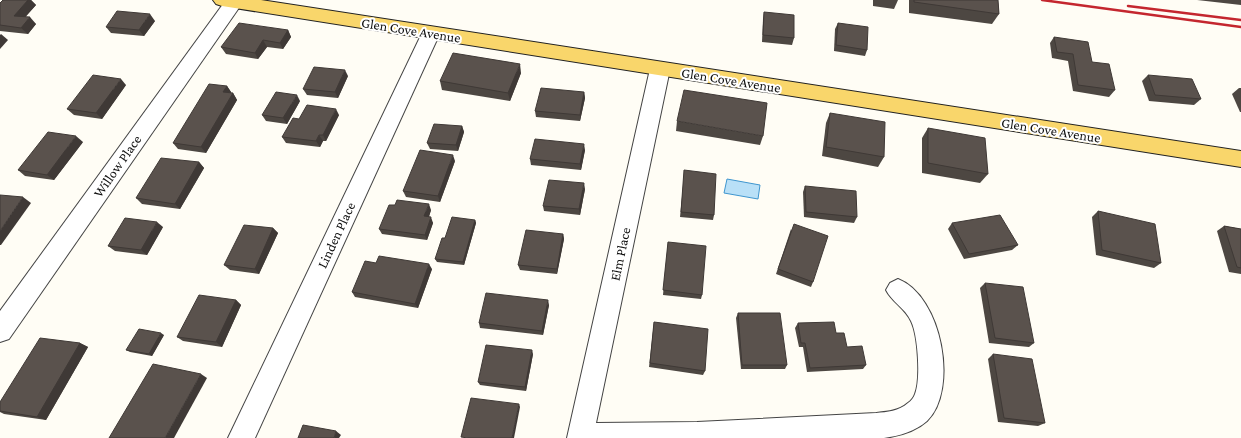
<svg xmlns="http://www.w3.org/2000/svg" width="1241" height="438" font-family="'Crimson Pro',serif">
	<rect width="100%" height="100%" fill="#fffdf5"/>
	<polygon fill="#b9e0f7" stroke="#3f96cf" points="727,179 760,185 758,199 724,193"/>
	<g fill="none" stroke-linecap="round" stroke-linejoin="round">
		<g stroke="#444" stroke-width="2">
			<g id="minor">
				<polygon points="226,0 242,0 243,2 9,339 0,342 0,311"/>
				<polygon points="431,27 437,28 440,33 255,438 228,438 422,33 425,28"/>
				<path d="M660 62 667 64 670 69 596 423 697 422 876 413C887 412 899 411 908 403 911 401 914 397 915 394 921 379 918 335 911 321 905 308 892 302 886 290L890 283 898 279C942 296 959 390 927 421 916 431 899 436 884 438H567L650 69 653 64Z"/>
			</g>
		</g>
		<g stroke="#222" stroke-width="2">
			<polygon id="major" points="213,0 261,0 1241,151 1241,167 222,6 216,4"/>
		</g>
		<use href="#minor" fill="#fff" fill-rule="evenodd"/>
		<use href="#major" fill="#f9d66b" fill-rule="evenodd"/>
		<g stroke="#c4262e" stroke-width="2.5">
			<polyline points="1042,0 1241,27"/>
			<polyline points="1128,6 1241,20"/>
		</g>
	</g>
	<g fill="#4d4742">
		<polygon points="3,0 31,0 36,5 25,17 36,24 28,34 0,31 0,3"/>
		<polygon points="873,0 898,0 894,9 873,6"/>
		<polygon points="909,0 998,0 999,14 992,24 909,13"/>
		<polygon points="1197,0 1241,0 1241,5"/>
		<polygon points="764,12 794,38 792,45 762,42 763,19"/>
		<polygon points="155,21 144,36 111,33 106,27"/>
		<polygon points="838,23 867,50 865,56 834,51 835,29"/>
		<polygon points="288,30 291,37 283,49 267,47 258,59 226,54 221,47"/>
		<polygon points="1054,37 1092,62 1115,90 1109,97 1073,91 1068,61 1052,58 1050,43"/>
		<polygon points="521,73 510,101 442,90 440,81"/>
		<polygon points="1148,75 1201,99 1194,105 1149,101 1142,81"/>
		<polygon points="348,76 338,98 307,95 303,89"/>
		<polygon points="126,85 102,119 74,115 67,109"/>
		<polygon points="227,86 231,92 231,93 233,93 237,100 206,153 178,149 173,143"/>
		<polygon points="1239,88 1241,88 1241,112 1240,112 1232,94"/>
		<polygon points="584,92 585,98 580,121 536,117 535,111"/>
		<polygon points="300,101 287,124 266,121 262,115"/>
		<polygon points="830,113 884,157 878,167 822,156 826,123"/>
		<polygon points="339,115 326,141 323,141 320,147 286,143 282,137 299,119"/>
		<polygon points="677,121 763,136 760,145 676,131"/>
		<polygon points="462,126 464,132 458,151 430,149 427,143"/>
		<polygon points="928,128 988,174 980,183 922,173 922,138"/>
		<polygon points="83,142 54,180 25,176 18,170"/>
		<polygon points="585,150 581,170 531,165 530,159"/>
		<polygon points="455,161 440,202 406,197 403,191"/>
		<polygon points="199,162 204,168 180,209 142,204 136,198"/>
		<polygon points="684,176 714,215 713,220 680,217"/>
		<polygon points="805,186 857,217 854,223 804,217 803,192"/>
		<polygon points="585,189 580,215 544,211 543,206"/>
		<polygon points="431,210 429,217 433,223 427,240 382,234 379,229"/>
		<polygon points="1098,211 1161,263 1154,268 1096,255 1092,217"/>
		<polygon points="475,220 476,223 464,265 437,262 435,259 445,238"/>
		<polygon points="952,223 1018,245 1012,250 964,259 948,229"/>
		<polygon points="1224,226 1241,229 1241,274 1229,272 1217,231"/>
		<polygon points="163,227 147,255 115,251 108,246"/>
		<polygon points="273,228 278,233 259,274 230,270 224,265"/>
		<polygon points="791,229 813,282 811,287 776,274"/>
		<polygon points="563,234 564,239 557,274 520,270 518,265"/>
		<polygon points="668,242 702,295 701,299 663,295"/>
		<polygon points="376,263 432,269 418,308 355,297 352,292"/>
		<polygon points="985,283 1034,343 1029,347 989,343 980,288"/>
		<polygon points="236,300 241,305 222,347 183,341 177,337"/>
		<polygon points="549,305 543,335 480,328 479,323"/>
		<polygon points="738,313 787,365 785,369 741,369 736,318"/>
		<polygon points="654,322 705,371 703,375 649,367"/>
		<polygon points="798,323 847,347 866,365 863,369 807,372 803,347 799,347 795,328"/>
		<polygon points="164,335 152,356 130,352 126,350"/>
		<polygon points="80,343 88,347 46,420 4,414 0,412 0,402"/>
		<polygon points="533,354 526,391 480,385 478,382"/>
		<polygon points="993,354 1045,423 1038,426 998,422 988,359"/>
	</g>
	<g fill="#3f3936">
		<polygon points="28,0 31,0 36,5 21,22 14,16"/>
		<polygon points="150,14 155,21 144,36 139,30"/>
		<polygon points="30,17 36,24 28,34 21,28"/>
		<polygon points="288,30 291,37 283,49 280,43"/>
		<polygon points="1,34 8,40 0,49 0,35"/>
		<polygon points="263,40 267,47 258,59 255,53"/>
		<polygon points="520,64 521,73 510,101 508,93"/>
		<polygon points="345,70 348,76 338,98 335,92"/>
		<polygon points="121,79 126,85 102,119 96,113"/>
		<polygon points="227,86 231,92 228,99 223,92"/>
		<polygon points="584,92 585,98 580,121 580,115"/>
		<polygon points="233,93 237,100 206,153 201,147"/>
		<polygon points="297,95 300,101 287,124 283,118"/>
		<polygon points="336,109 339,115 326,141 323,135"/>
		<polygon points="462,126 464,132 458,151 456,145"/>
		<polygon points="319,135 323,141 320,147 316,141"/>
		<polygon points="76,136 83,142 54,180 47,175"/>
		<polygon points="584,144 585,150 581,170 580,164"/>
		<polygon points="453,155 455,161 440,202 438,196"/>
		<polygon points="199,162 204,168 180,209 175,204"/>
		<polygon points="584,183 585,189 580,215 579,209"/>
		<polygon points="23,197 31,203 1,245 0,245 0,231"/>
		<polygon points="429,204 431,210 427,222 424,216"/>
		<polygon points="431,217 433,223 427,240 425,235"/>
		<polygon points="475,220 476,223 464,265 463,262"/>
		<polygon points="157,222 163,227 147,255 141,250"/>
		<polygon points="273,228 278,233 259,274 255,269"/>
		<polygon points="563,234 564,239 557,274 557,269"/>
		<polygon points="429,264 432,269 418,308 415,304"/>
		<polygon points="236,300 241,305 222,347 216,342"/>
		<polygon points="548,300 549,305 543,335 542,331"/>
		<polygon points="161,333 164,335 152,356 149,354"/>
		<polygon points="80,343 88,347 46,420 37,417"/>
		<polygon points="532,350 533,354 526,391 525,387"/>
		<polygon points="201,374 207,378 174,438 165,438"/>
		<polygon points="519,404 520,407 514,438 512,438"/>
		<polygon points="336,431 341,435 339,438 334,438"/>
	</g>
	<g fill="#5a524d" stroke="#3f3936">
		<polygon points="3,0 28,0 14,16 30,17 21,28 0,25 0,3"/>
		<polygon points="914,0 998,0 999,14 914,2"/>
		<polygon points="117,11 150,14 139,30 106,27"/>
		<polygon points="764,12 794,15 794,38 763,35"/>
		<polygon points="239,23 288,30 280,43 263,40 255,53 221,47"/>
		<polygon points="838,23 868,27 867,50 836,45"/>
		<polygon points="1054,37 1088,42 1092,62 1109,64 1115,90 1078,85 1073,54 1057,52"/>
		<polygon points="453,53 520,64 508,93 440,81"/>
		<polygon points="314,67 345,70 335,92 303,89"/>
		<polygon points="93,75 121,79 96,113 67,109"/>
		<polygon points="1148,75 1192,79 1201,99 1155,95"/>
		<polygon points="209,84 227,86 223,92 233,93 201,147 173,143"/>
		<polygon points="541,88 584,92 580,115 535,111"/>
		<polygon points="684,90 767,103 763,136 677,121"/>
		<polygon points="276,92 297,95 283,118 262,115"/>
		<polygon points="307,105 336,109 323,135 319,135 316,141 282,137 293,118 299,119"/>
		<polygon points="830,113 885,122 884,157 826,147"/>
		<polygon points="434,124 462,126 456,145 427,143"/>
		<polygon points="928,128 985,138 988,174 928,163"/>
		<polygon points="48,132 76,136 47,175 18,170"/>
		<polygon points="535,139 584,144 580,164 530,159"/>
		<polygon points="420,150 453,155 438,196 403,191"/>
		<polygon points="161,158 199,162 175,204 136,198"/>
		<polygon points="684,170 716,174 714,215 681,212"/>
		<polygon points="549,180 584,183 579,209 543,206"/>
		<polygon points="805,186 856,191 857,217 806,212"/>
		<polygon points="0,195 23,197 0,231"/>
		<polygon points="397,200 429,204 424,216 431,217 425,235 379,229 389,205 395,205"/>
		<polygon points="1098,211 1155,224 1161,263 1102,250"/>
		<polygon points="1000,215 1018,245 969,254 952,223"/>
		<polygon points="452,217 475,220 463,262 435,259 442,238 445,238"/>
		<polygon points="125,218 157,222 141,250 108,246"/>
		<polygon points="794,224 828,236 813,282 778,269"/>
		<polygon points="244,225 273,228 255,269 224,265"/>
		<polygon points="1224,226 1241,229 1241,268 1237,267"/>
		<polygon points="526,230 563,234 557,269 518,265"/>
		<polygon points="668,242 706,246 702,295 663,290"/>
		<polygon points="379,256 429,264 415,304 352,292 365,261 376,263"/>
		<polygon points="985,283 1023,287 1034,343 995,338"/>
		<polygon points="486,293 548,300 542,331 479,323"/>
		<polygon points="199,295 236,300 216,342 177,337"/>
		<polygon points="738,313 780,313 787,365 742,365"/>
		<polygon points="654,322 708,329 705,371 650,363"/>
		<polygon points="834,322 836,333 844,333 847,347 862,346 866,365 810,368 805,343 801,343 798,323"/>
		<polygon points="139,329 161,333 149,354 126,350"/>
		<polygon points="40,338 80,343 37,417 0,411 0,402"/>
		<polygon points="486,345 532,350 525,387 478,382"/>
		<polygon points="993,354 1032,359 1045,423 1004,418"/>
		<polygon points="153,364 201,374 165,438 109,438"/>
		<polygon points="471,398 519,404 512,438 468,438 461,437"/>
		<polygon points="303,425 336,431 334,438 298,438"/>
	</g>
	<g text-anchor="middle" stroke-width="4" stroke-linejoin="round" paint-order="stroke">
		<g font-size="14" fill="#111" stroke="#fff">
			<text transform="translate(411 30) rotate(9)" y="5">Glen Cove Avenue</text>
			<text transform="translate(731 80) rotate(9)" y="5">Glen Cove Avenue</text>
			<text transform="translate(1051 130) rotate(9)" y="5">Glen Cove Avenue</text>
			<text transform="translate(117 166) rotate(-55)" y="5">Willow Place</text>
			<text transform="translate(336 235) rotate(-65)" y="5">Linden Place</text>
			<text transform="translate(620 254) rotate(-78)" y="5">Elm Place</text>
		</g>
	</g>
</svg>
